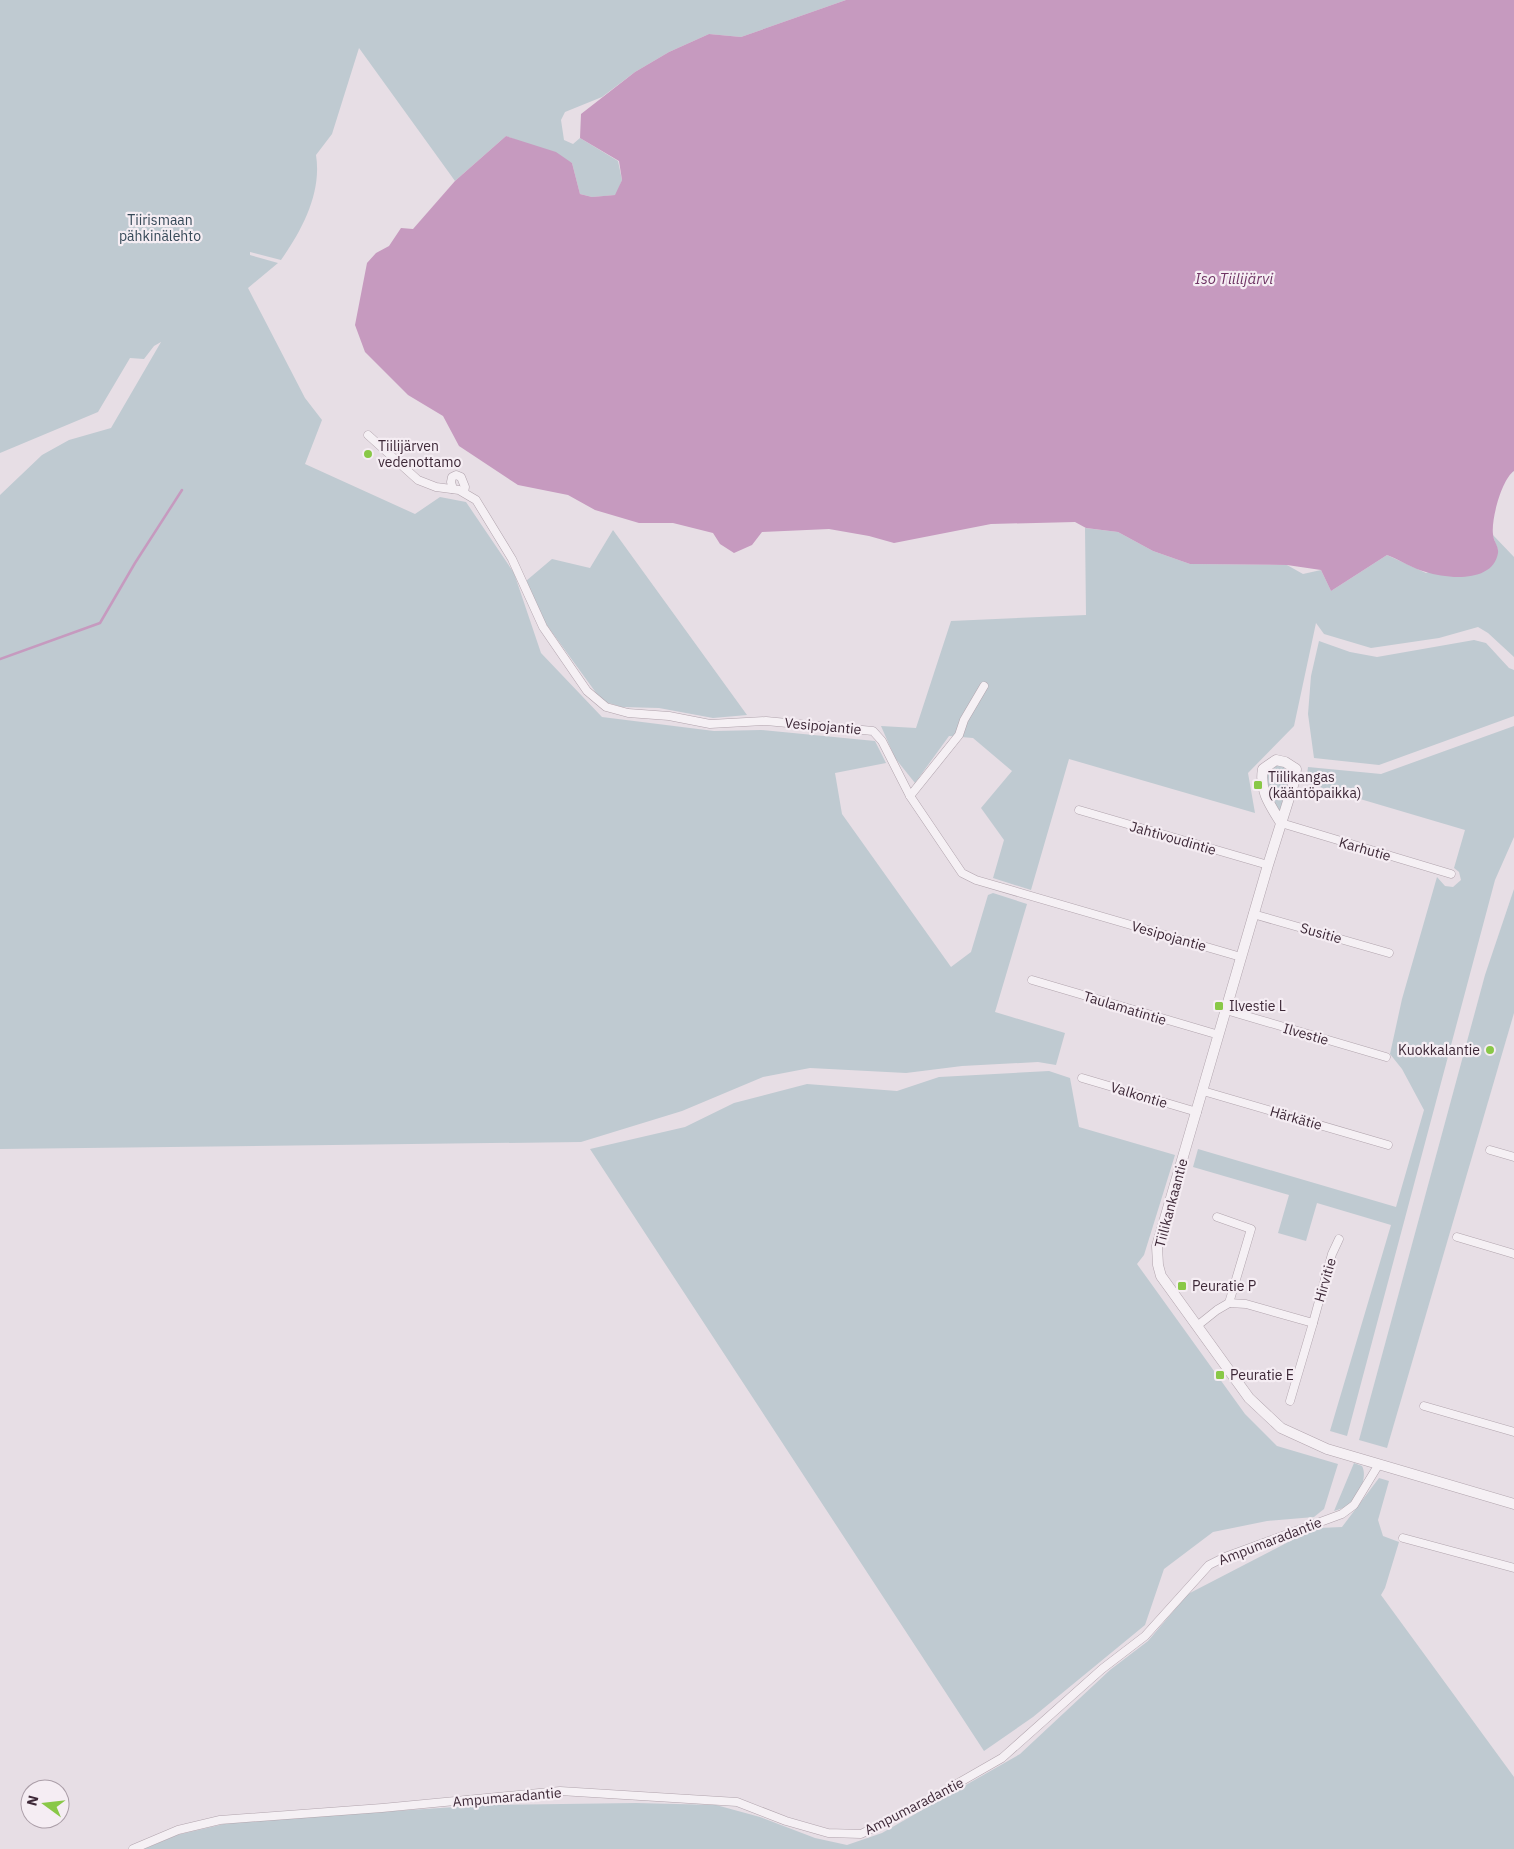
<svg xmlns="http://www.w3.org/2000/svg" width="1514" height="1849" font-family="'IBM Plex Sans',sans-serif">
	<rect width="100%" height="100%" fill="#e7dee5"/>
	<g fill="#bfcad1">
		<path d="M0 0H846L741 37 709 34 669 52 635 72 602 97 565 112 561 120 564 140 573 144 580 138 618 161 622 180 616 195 592 197 580 194 572 163 506 136 455 181 359 48 332 134 316 155C322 193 302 230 281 260L250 252V255L278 263 248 288 305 398 322 420 305 464 415 514 440 497 466 502 514 573 541 653 602 717 714 731 761 730 875 741 886 763 835 773 842 814 951 967 971 952 988 895 993 893 1027 904 995 1012 1065 1033 1056 1065 1038 1062 962 1066 906 1073 810 1068 763 1077 682 1111 581 1142 0 1149V495L42 455 69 440 111 428 161 342 154 346 144 359 130 358 98 412 0 453Z"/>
		<polygon points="1085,528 1118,532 1153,551 1190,564 1287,565 1303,574 1321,570 1331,591 1387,555 1426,573 1498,550 1492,534 1514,557 1514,657 1488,633 1478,627 1439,638 1371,648 1324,634 1316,623 1294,726 1248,773 1255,813 1069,759 1031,890 993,878 1004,840 981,808 1012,771 973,738 949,736 915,783 895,758 881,726 916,728 951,621 1086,615"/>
		<polygon points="613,530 747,715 713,718 659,708 622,707 602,701 546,624 526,581 552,559 590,568"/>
		<polygon points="1474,640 1486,643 1509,668 1514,670 1514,716 1379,765 1314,758 1308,714 1311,676 1319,641 1350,652 1377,657"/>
		<polygon points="1514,726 1514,837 1495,880 1347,1436 1330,1431 1391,1225 1317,1203 1306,1241 1278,1233 1289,1195 1193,1167 1198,1149 1396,1207 1424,1110 1402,1069 1390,1054 1402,999 1437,877 1445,886 1453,887 1461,880 1459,872 1454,868 1465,830 1306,783 1308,767 1381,774"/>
		<polygon points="1276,764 1287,767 1289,775 1280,814 1271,802 1266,774"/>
		<polygon points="1514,889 1514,1013 1387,1448 1359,1440 1485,975"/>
		<polygon points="1049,1071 1070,1078 1079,1127 1175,1155 1144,1255 1137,1264 1245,1414 1277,1446 1338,1464 1324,1509 1314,1517 1267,1521 1213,1532 1164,1569 1145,1625 1033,1717 984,1751 590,1149 685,1127 734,1103 807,1084 897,1091 939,1077"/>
		<path d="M1354 1463 1362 1466C1368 1476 1359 1498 1349 1505 1345 1508 1339 1509 1334 1511Z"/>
		<polygon points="1379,1478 1389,1481 1378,1520 1383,1536 1399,1542 1385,1588 1381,1595 1514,1777 1514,1849 144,1849 177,1835 237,1821 487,1805 636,1803 716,1805 760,1817 815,1838 847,1845 882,1833 1020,1754 1110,1670 1148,1641 1188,1594 1298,1537 1319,1528 1342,1527"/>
	</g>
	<path fill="#c69abf" d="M846 0H1514V471C1502 479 1491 519 1493 534 1493 541 1499 546 1498 553 1493 583 1448 579 1426 572 1413 569 1400 560 1387 555L1331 591 1321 570 1287 565 1190 564 1153 551 1118 532 1086 528 1075 522 991 524 894 543 869 536 829 529 762 532 752 545 734 553 720 544 713 533 673 523H639L595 510 568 495 518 485 459 446 443 416 408 395 365 352 355 325 367 263 376 253 389 246 401 228 413 229 455 181 506 136 556 152 572 163 580 194 592 197 615 195 622 180 619 161 580 138 581 114 635 72 669 52 709 34 741 37Z"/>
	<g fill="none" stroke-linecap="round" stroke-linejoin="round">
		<polyline stroke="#c69abf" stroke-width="2.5" points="0,659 100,623 135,563 182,490"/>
		<g stroke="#b1a4ad" stroke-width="9">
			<g id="minor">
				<polyline points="368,435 418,480 436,487 459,490 476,500 512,559 543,627 587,691 606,707 628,713 669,716 710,724 766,721 873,731 882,741 910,796 962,873 976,880 1241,957"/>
				<polyline points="453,489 451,482 452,477 456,475 461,477 465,487 464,492"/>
				<polyline points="910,796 959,735 964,720 984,686"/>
				<polyline points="1079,810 1268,865"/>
				<polyline points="1281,823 1451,874"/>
				<polyline points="1253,914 1389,953"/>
				<polyline points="1032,980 1219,1035"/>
				<polyline points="1226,1010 1386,1057"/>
				<polyline points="1082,1078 1197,1112"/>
				<polyline points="1203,1091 1388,1145"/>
				<polyline points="1490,1150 1514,1157"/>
				<polyline points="1457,1237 1514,1254"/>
				<polyline points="1229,1303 1246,1304 1313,1323 1332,1254 1339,1239"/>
				<polyline points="1197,1326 1217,1310 1229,1303 1251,1229 1217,1217"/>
				<polyline points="1290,1401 1313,1323"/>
				<polyline points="1424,1406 1514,1432"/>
				<polyline points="1403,1538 1514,1568"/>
				<polyline points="133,1849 178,1830 220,1820 382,1808 560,1791 737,1802 786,1821 828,1833 861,1834 927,1801 1002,1758 1102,1669 1145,1636 1209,1565 1225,1557 1342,1514 1354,1505 1379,1464"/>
			</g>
		</g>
		<g stroke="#b1a4ad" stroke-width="11">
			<path id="tertiary" d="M1281 823C1270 805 1259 790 1263 769L1276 760 1285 762 1296 769 1295 779 1268 865 1157 1246 1158 1265 1161 1276 1249 1398 1281 1428 1327 1449 1514 1504"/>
		</g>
		<use href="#minor" stroke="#f5f0f4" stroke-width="8"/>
		<use href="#tertiary" stroke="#f5f0f4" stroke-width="10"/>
	</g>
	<g fill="#89c847" stroke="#f5edf3" stroke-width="2">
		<circle cx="368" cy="454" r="5"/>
		<rect x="1253" y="780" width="10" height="10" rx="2.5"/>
		<rect x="1214" y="1001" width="10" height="10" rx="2.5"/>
		<circle cx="1490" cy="1050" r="5"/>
		<rect x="1177" y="1281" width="10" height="10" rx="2.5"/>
		<rect x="1215" y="1370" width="10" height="10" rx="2.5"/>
	</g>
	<g text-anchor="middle" stroke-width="4.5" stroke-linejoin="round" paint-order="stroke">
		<g font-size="14" fill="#364958" stroke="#f5edf3">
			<text x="160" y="225">Tiirismaan<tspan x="160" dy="16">pähkinälehto</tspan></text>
		</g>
		<g font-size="14" fill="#3d2837" stroke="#f5edf3" text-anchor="start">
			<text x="378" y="451">Tiilijärven<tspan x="378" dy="16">vedenottamo</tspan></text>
			<text x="1268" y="782">Tiilikangas<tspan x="1268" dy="16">(kääntöpaikka)</tspan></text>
			<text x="1229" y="1011">Ilvestie L</text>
			<text x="1480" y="1055" text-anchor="end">Kuokkalantie</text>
			<text x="1192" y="1291">Peuratie P</text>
			<text x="1230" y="1380">Peuratie E</text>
		</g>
		<g font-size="14" fill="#3d2837" stroke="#f5edf3">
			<text transform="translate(823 726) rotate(5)" y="5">Vesipojantie</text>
			<text transform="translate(1173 838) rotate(16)" y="5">Jahtivoudintie</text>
			<text transform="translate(1365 849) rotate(16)" y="5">Karhutie</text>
			<text transform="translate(1321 933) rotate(16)" y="5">Susitie</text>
			<text transform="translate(1169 936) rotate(16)" y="5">Vesipojantie</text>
			<text transform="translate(1125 1008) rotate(17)" y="5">Taulamatintie</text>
			<text transform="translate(1306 1034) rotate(16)" y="5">Ilvestie</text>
			<text transform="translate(1139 1095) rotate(17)" y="5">Valkontie</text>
			<text transform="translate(1296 1118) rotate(16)" y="5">Härkätie</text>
			<text transform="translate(1171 1203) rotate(-75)" y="5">Tiilikankaantie</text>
			<text transform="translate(1325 1280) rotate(-74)" y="5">Hirvitie</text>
			<text transform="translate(1270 1541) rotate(-21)" y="5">Ampumaradantie</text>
			<text transform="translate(507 1797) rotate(-5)" y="5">Ampumaradantie</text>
			<text transform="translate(914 1806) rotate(-27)" y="5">Ampumaradantie</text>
		</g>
		<g font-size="15" font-style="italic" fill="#6f3464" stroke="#f5edf3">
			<text x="1234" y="284">Iso Tiilijärvi</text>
		</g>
	</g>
	<g transform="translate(45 1804) rotate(285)"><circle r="24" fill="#f5edf3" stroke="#ab9ea8"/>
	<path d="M0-4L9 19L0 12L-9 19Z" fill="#89c847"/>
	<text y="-8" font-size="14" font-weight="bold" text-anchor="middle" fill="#3d2837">N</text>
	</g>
</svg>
